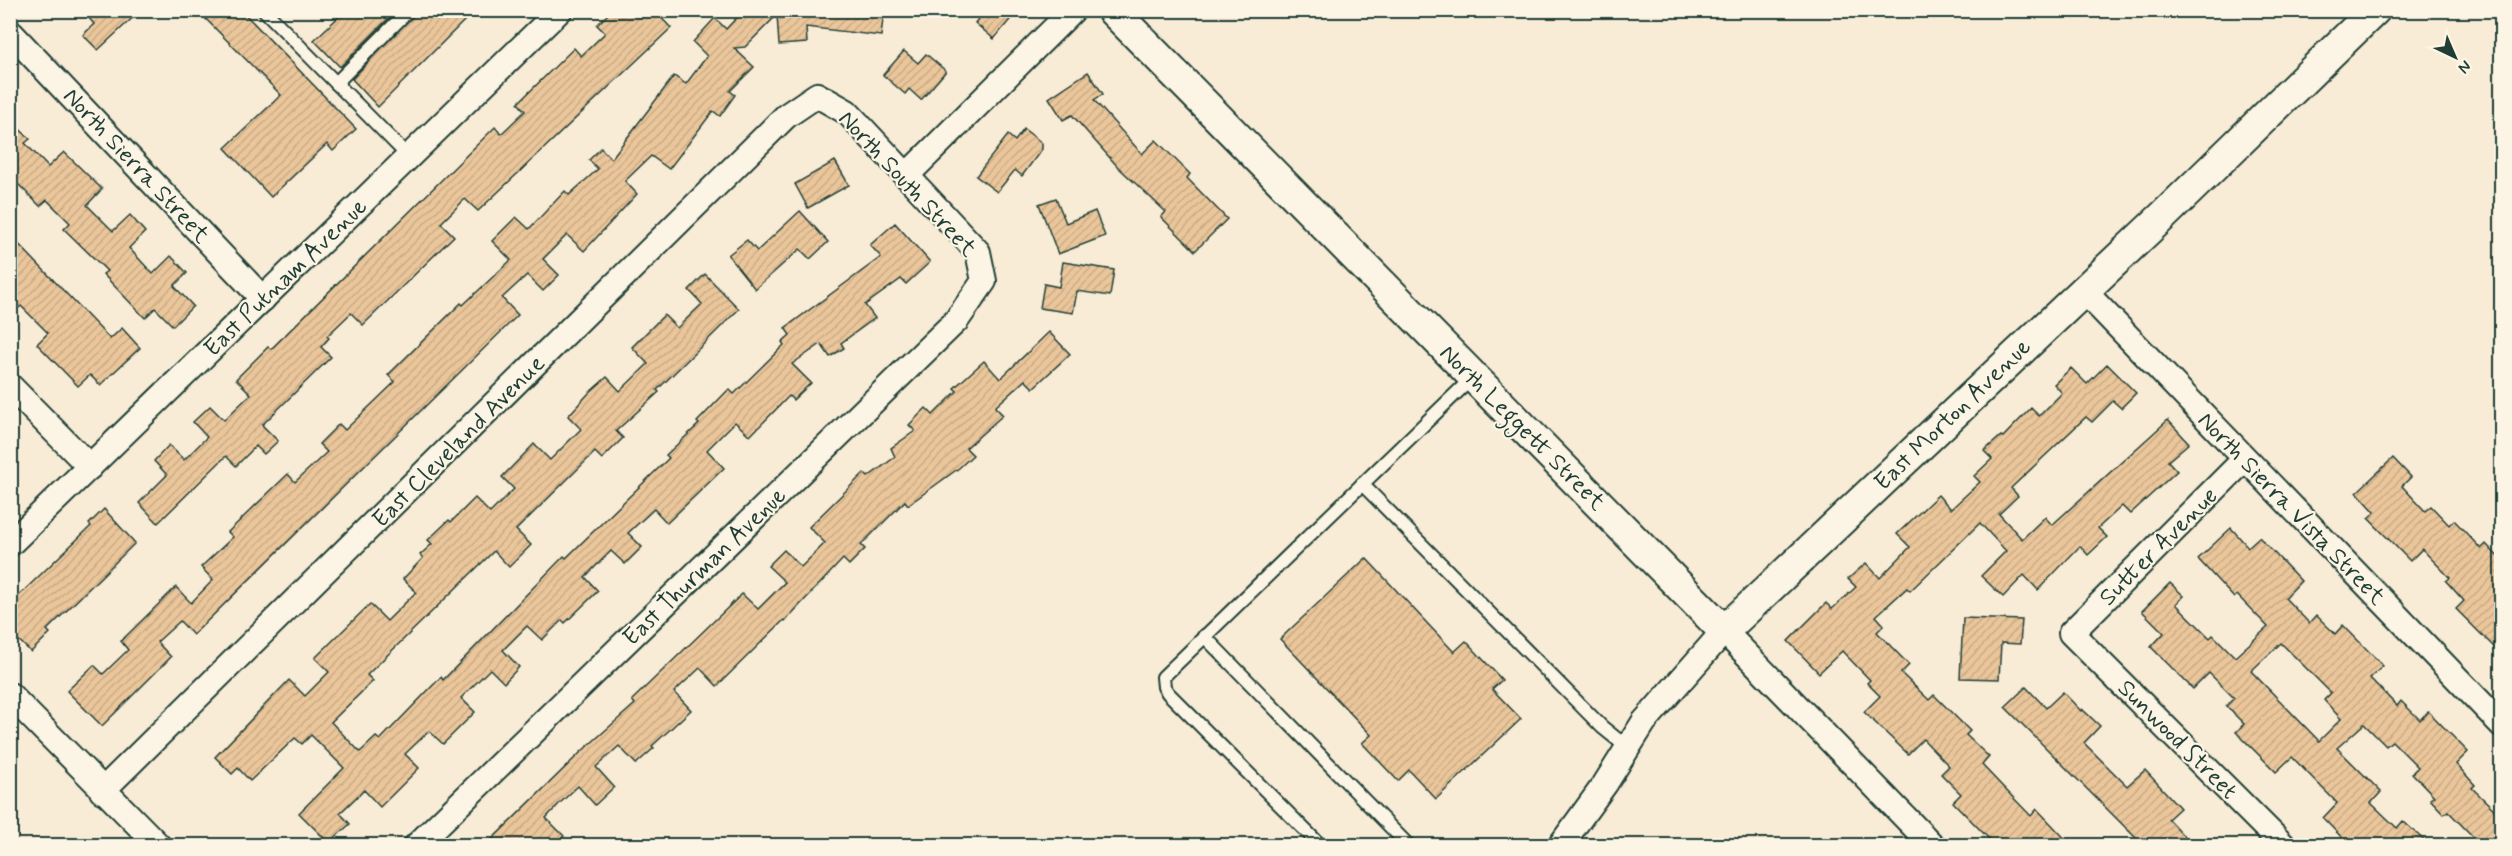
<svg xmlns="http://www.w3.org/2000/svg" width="2512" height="856" font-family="Mynerve,sans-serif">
	<defs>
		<pattern id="building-hatch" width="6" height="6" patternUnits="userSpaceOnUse" patternTransform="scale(1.5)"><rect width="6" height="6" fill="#ebc69b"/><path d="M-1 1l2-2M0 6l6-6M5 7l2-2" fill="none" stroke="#c9ab86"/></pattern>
	</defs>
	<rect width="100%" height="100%" fill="#f9ecd6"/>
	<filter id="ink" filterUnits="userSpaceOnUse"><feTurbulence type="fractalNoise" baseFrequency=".0167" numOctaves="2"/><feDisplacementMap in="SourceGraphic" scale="12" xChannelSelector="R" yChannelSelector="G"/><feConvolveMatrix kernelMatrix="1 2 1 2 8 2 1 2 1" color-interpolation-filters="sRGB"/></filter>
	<g filter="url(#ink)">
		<g fill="url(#building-hatch)" stroke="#1f3d34" stroke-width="1.5" fill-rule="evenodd">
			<polygon points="82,10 141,10 98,50 83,35 94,24"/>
			<polygon points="197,10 242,11 356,129 333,151 327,144 271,197 225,148 281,95"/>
			<polygon points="346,10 397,10 340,67 314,40"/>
			<polygon points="417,10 475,10 378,107 352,79"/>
			<polygon points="612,10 654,10 671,28 478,211 465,199 441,223 454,236 363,325 351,313 327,336 329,338 321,347 331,357 262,425 278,441 264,454 256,446 236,466 226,456 158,523 139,503 167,475 154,461 169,445 184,460 207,437 193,422 210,406 224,420 251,394 236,379 268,347 271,349 495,127 501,134 525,111 518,103 574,48 581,56 605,33 597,25"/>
			<polygon points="744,10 752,10 757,15 795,13 795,10 884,10 881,36 806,27 807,43 779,45 777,15 745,47 734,48 754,67 730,91 735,95 720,116 713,111 669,169 651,156 625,181 637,194 584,251 567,235 543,259 559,275 543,291 527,275 502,298 518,315 193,635 180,621 157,642 171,657 102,726 67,691 94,665 103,674 128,650 121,641 176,587 191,603 213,580 201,567 233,537 228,532 288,474 295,482 327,452 319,444 339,424 345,430 395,382 388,375 461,303 463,305 511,260 492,241 516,217 529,229 565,191 569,195 598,169 589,160 601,148 611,159 674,76 686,84 707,56 693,42 715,18 726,29"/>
			<polygon points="985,10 1018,10 994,39 975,23"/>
			<polygon points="904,51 918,63 926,54 946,71 921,100 909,89 905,94 883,75"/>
			<polygon points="1088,72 1103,94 1094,100 1142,154 1156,140 1190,174 1187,178 1227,219 1195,251 1161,217 1166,212 1118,167 1072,115 1063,120 1049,98"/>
			<polygon points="10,120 30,139 25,143 48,167 64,152 102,189 87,205 113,231 130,215 145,232 129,248 153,274 171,256 187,273 174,286 193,306 173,326 155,308 145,318 103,274 107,271 64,229 70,223 47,200 40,206 10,176"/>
			<polygon points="1024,129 1042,143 1042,149 1022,176 1015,170 997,192 976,176 1008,135 1015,141"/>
			<polygon points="835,161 849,185 808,208 795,184"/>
			<polygon points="1056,198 1066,223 1095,211 1105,236 1058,254 1039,204"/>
			<polygon points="800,211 828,242 810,259 800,249 755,289 728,255 747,240 757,251"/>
			<polygon points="895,223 930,262 906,284 901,279 865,305 875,318 841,343 844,348 830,357 821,344 792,364 811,383 793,400 789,396 750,436 735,422 707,450 724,468 667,523 654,509 628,533 642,547 625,564 611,551 585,577 598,591 565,623 562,620 542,640 527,626 503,650 519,667 504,683 490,669 461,698 475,712 443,744 429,731 405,754 419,768 380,807 364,790 340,813 350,824 329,843 299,813 344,768 311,735 302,744 295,738 250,781 238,768 232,774 215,757 289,680 305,696 329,672 315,658 370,604 387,621 416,592 403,579 423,558 420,555 432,544 428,540 449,520 451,522 475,498 490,513 514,489 502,477 534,444 550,460 581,429 568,416 589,393 607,377 620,391 648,364 632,347 664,315 677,328 702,304 689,290 705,274 739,309 657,390 659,392 616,431 623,438 602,459 595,452 516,530 531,545 509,567 494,551 367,675 373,681 331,722 360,752 376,737 380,740 441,677 443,680 564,556 566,558 669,458 666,455 699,424 697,422 729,389 734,394 784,345 782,342 790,335 785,328 881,257 870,245"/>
			<polygon points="10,235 110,339 122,328 140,348 100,385 90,375 78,386 37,344 48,333 21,306 10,316"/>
			<polygon points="1063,262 1114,270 1110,296 1077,291 1073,313 1040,308 1044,284 1059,287"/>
			<polygon points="1049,332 1070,354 1033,388 1025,380 995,407 1003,415 966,448 973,455 959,468 908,505 905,501 861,545 865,549 849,565 843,559 785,621 784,620 717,686 700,668 674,692 691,710 652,746 654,748 636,764 619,746 596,767 614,787 595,805 578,786 559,804 546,818 564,836 555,846 485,846 581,752 635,704 632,700 742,594 758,609 785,582 768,566 784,550 801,567 825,543 809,527 864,473 868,477 895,457 891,448 915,431 909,425 926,408 933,415 957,391 954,388 984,361 1000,379"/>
			<polygon points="2107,364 2136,393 2121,408 2113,401 2092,422 2086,417 2011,488 2018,496 1999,514 2022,539 2045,517 2052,525 2168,420 2189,443 2168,461 2177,471 2130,514 2122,506 2098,528 2107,537 2088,555 2080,546 2038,590 2024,575 2003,597 1981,576 2006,551 1980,523 1910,591 1907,588 1876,616 1884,625 1877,632 1909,665 1901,673 1929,700 1934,695 1970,731 1966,735 1989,757 1982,765 2001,785 2031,816 2037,809 2072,846 2008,846 2001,839 1995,845 1953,802 1961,794 1941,774 1949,766 1923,739 1908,754 1864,712 1880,696 1867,683 1870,680 1842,651 1819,673 1788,641 1826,603 1832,609 1856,587 1848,579 1866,563 1880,578 1910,547 1897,534 1938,495 1951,509 1980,482 1974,476 1992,459 1984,451 2001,436 2003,437 2031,408 2039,416 2062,393 2054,384 2071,368 2087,384"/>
			<polygon points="2393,458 2411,477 2402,486 2425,511 2431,506 2449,525 2454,520 2481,549 2486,544 2502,561 2502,655 2456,609 2464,601 2446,581 2450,578 2422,549 2410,561 2368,518 2375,512 2357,492"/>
			<polygon points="104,509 135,543 47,630 50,633 31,652 10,632 10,604 91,526 89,524"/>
			<path d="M2231 528 2248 547 2259 537 2301 581 2285 598 2309 623 2316 615 2335 634 2343 625 2383 666 2370 678 2397 706 2401 701 2420 720 2428 711 2468 752 2456 764 2475 785 2472 788 2502 817V846H2482L2448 811 2444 814 2430 799 2434 796 2412 773 2418 767 2392 741 2386 746 2364 724 2337 748 2381 792 2371 803 2397 828 2403 821 2430 846H2350L2323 818 2337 803 2292 757 2276 772 2236 732 2244 724 2226 706 2234 698 2209 673 2193 689 2151 647 2164 633 2142 611 2170 583 2184 596 2176 604 2210 638 2213 635 2235 657 2268 627 2237 595 2234 598 2198 559ZM2281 643 2331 693 2324 700 2341 719 2319 741 2251 671Z"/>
			<polygon points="1366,558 1454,652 1466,641 1502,680 1492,689 1521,719 1436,799 1409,770 1398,781 1362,743 1371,735 1280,639"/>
			<polygon points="1963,618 2022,620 2020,644 2001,643 1999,679 1960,678"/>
			<polygon points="2026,687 2046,708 2063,692 2081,711 2082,709 2100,726 2084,743 2127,786 2145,770 2180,808 2168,819 2193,846 2144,846 2005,707"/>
		</g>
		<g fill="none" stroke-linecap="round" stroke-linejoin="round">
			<g stroke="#1f3d34" stroke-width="16">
				<g id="service">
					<polyline points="264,10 409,157"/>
					<polyline points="336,83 409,10"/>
					<polyline points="1362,484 1602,727 1628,748"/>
					<polyline points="1204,636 1409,846"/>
					<polyline points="1321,846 1168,693 1164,687 1163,677 1473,377"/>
				</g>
			</g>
			<g stroke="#1f3d34" stroke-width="28">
				<g id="minor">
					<polyline points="10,32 263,299"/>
					<polyline points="906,176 1073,10"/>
					<polyline points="2083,290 2502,725"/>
					<polyline points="10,386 90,467"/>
					<polyline points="2244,460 2071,633 2284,846"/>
					<polyline points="10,544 560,10"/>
					<polyline points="10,695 159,846"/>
					<polyline points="102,791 786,116 817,95 847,112 978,252 984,281 956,321 416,846"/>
					<polyline points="1560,846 1605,784 1644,722 1724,631 1933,846"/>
				</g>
			</g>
			<g stroke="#1f3d34" stroke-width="34">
				<polyline id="tertiary" points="1112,10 1724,631 2163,216 2375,10"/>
			</g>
			<use href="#service" stroke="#fcf5e5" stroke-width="12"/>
			<use href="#minor" stroke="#fcf5e5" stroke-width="24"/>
			<use href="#tertiary" stroke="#fcf5e5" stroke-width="30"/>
		</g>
	</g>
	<g text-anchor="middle" stroke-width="4.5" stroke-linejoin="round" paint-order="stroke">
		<g font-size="24" fill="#1f3d34" stroke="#fcf5e5">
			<text transform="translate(137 165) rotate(47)" y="8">North Sierra Street</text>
			<text transform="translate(908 183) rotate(47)" y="8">North South Street</text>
			<text transform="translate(285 277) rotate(-44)" y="8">East Putnam Avenue</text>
			<text transform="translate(1952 414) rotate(-44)" y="8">East Morton Avenue</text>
			<text transform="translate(1523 427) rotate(45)" y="8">North Leggett Street</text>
			<text transform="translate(458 441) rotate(-45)" y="8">East Cleveland Avenue</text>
			<text transform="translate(2292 508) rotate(46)" y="8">North Sierra Vista Street</text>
			<text transform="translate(2158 546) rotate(-45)" y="8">Sutter Avenue</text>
			<text transform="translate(704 566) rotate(-44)" y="8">East Thurman Avenue</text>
			<text transform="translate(2178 739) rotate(45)" y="8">Sunwood Street</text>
		</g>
	</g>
	<rect width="2512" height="856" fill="none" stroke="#fcf5e5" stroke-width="36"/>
	<rect x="18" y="18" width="2476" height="820" fill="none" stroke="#1f3d34" stroke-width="2" filter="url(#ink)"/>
	<g transform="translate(2455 57) rotate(136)" stroke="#fcf5e5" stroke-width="4.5" paint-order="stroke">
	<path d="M0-4.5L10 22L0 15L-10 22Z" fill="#1f3d34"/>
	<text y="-9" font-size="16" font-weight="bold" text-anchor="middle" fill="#1f3d34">N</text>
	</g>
</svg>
